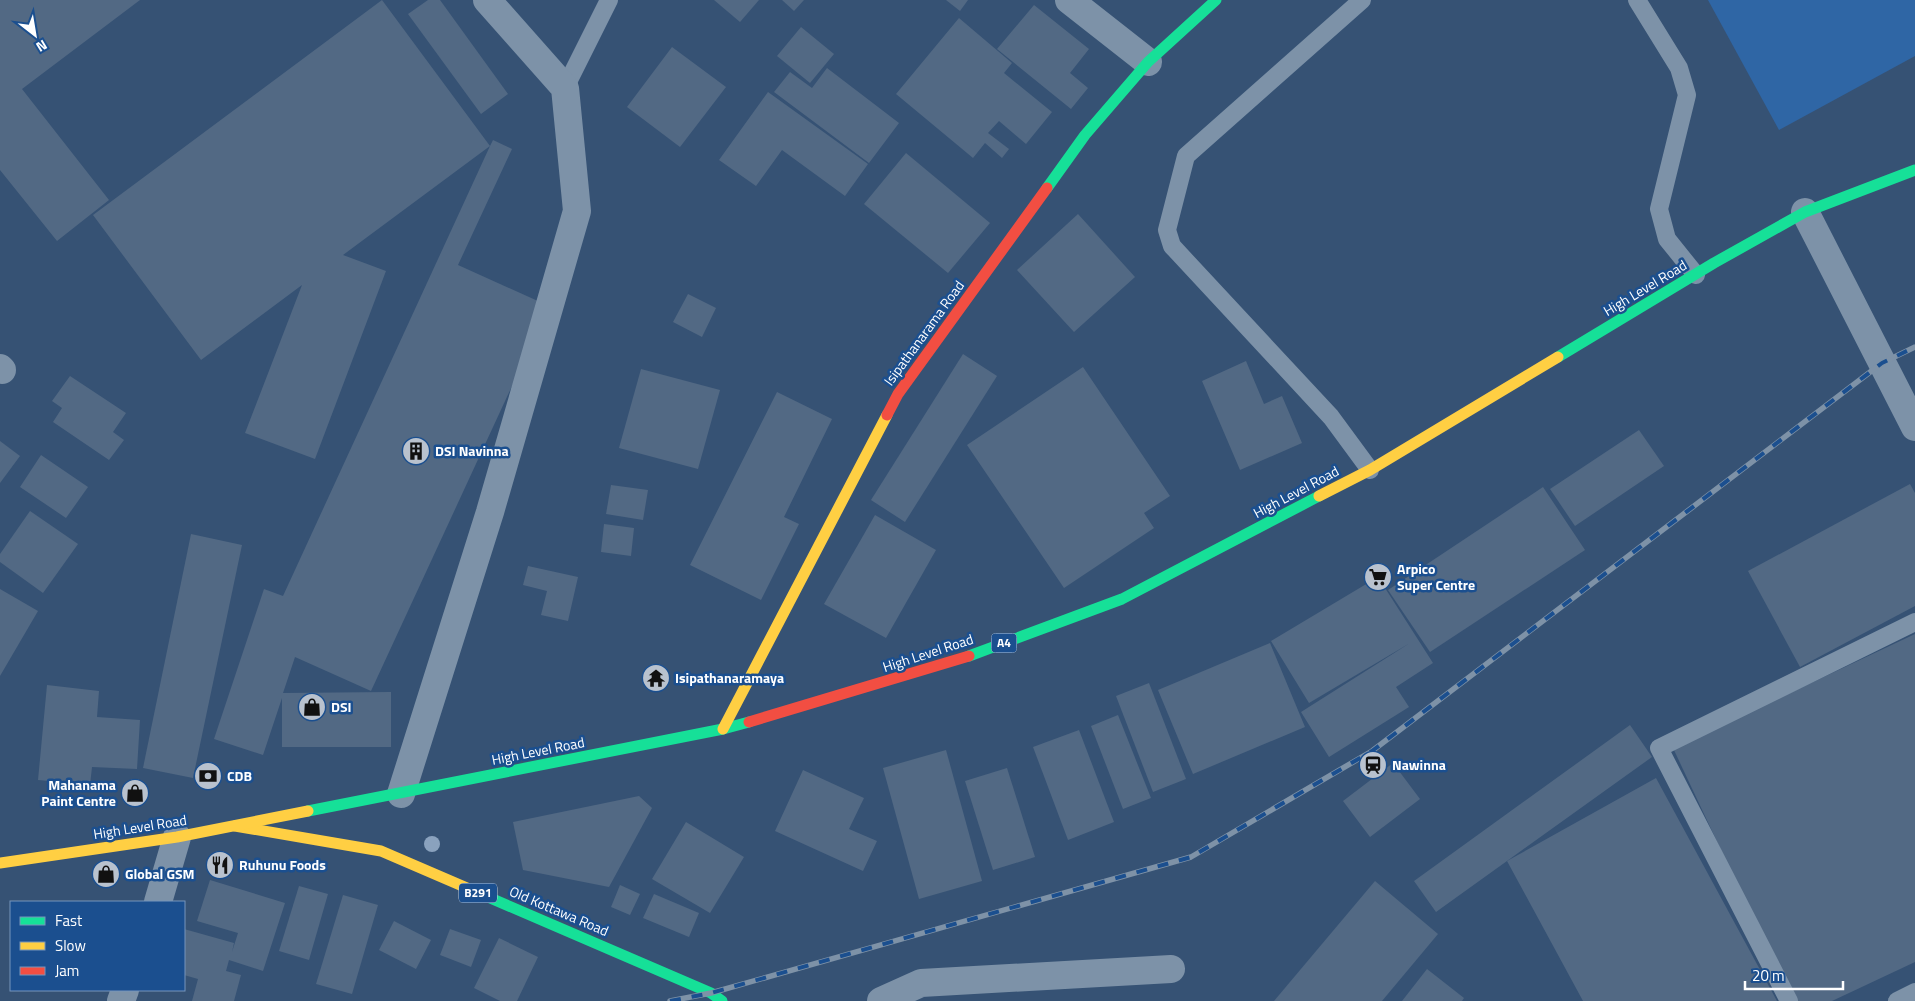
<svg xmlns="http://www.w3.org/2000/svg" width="1915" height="1001" font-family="'Titillium Web',sans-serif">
	<rect width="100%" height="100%" fill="#365274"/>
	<polygon fill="#2f66a5" points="1708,0 1915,0 1915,56 1779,130"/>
	<g fill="#526984">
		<polygon points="0,0 140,0 22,89 109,200 57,241 0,170"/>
		<polygon points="382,0 490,146 493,140 512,149 458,265 549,306 371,691 295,657 283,693 391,692 391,747 282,747 282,698 263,755 214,739 264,589 283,596 490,146 343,255 386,271 315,459 245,433 302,285 201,360 93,215"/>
		<polygon points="428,0 440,0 508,94 481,114 408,14"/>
		<polygon points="714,0 759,0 740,22"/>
		<polygon points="782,0 804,0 794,11"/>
		<polygon points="946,0 968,0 960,11"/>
		<polygon points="1034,5 1089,49 1070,73 1088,88 1071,109 997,49"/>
		<polygon points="959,18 1012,63 1004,73 1052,112 1026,144 999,121 988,133 1009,149 1002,158 985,143 973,158 896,94"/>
		<polygon points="801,27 834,54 810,83 777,56"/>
		<polygon points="672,47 726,87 680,147 627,107"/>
		<polygon points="827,68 899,123 869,163 774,92 790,72 812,88"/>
		<polygon points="768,92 868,164 845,196 782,150 756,186 719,160"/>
		<polygon points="906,153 990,223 948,273 864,204"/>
		<polygon points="1078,214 1135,277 1074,332 1017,270"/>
		<polygon points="688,294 716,308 702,337 673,322"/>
		<polygon points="963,354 997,376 905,522 871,500"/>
		<polygon points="1246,361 1264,404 1282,396 1302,443 1240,470 1202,381"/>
		<polygon points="1083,367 1170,496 1144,513 1154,528 1064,588 967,445"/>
		<polygon points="641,369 720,390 698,469 619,448"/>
		<polygon points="70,376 126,413 113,432 124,440 109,460 53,422 62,408 52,401"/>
		<polygon points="777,392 832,419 784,517 799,524 761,600 690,565"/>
		<polygon points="1639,430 1664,466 1575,526 1550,489"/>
		<polygon points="0,441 20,456 0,483"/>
		<polygon points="41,455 88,487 66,518 20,487"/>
		<polygon points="1910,484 1915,493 1915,606 1800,667 1748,571"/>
		<polygon points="611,485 648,490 643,520 606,514"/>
		<polygon points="1543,487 1585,550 1430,652 1388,590"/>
		<polygon points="30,511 78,544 43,593 0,562 0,554"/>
		<polygon points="875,515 936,550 886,638 824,604"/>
		<polygon points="604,524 634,528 631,556 601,552"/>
		<polygon points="191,534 242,545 193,778 143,768"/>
		<polygon points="528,566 578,577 568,621 541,615 547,591 523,585"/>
		<polygon points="1378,577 1433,663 1396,687 1409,707 1329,757 1301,712 1410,643 1309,703 1271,641"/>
		<polygon points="0,589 38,611 0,676"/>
		<polygon points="1915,634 1915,962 1832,1001 1792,1001 1673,748"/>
		<polygon points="1270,643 1305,727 1193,774 1158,690"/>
		<polygon points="1149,683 1186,779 1153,792 1116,696"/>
		<polygon points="47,685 99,691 97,717 140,720 137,769 92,767 90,785 38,780"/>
		<polygon points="1118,715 1151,798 1123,809 1091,726"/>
		<polygon points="1630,725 1652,757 1507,861 1656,778 1777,1001 1583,1001 1507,861 1436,912 1414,881"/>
		<polygon points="1079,730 1114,822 1068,840 1033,747"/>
		<polygon points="946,750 982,881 919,899 883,768"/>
		<polygon points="1393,763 1420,799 1370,837 1343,801"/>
		<polygon points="1007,768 1035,857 993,870 965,781"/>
		<polygon points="803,770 864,798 849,829 877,841 863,871 775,831"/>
		<polygon points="639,796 652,808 609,887 523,870 513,822"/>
		<polygon points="686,822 744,857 710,913 652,879"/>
		<polygon points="210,880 285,903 263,971 229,960 226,971 241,975 234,1001 192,1001 198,979 184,975 184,929 234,943 232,952 238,933 197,921"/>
		<polygon points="1375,881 1438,934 1382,1001 1274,1001"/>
		<polygon points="620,885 640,894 630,915 611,907"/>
		<polygon points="299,886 328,894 309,960 279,951"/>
		<polygon points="654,894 699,913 689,937 643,918"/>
		<polygon points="343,895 378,905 352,994 316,984"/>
		<polygon points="394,921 431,940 416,969 379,950"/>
		<polygon points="450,929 481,940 471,967 440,955"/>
		<polygon points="499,938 538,957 517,1001 500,1001 474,988"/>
		<polygon points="1427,969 1464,998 1462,1001 1402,1001"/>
	</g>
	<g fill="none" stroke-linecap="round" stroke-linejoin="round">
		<g stroke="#7d92a8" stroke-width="18">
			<polyline points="1362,0 1186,156 1167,230 1172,246 1331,417 1370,470"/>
			<polyline points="1637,0 1679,68 1687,95 1659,209 1667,239 1696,275"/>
			<polyline points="565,88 609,0"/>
			<polyline points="1789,1001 1659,748 1915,622"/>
			<polyline points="1897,1001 1915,992"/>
		</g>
		<g stroke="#7d92a8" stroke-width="28">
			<polyline points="1069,0 1148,62"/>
			<polyline points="1805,212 1915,427"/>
			<polyline points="0,368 2,370"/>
			<polyline points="401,794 490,512 577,211 565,88 487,0"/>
			<polyline points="158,902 177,837"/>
			<polyline points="121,1001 125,990"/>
			<polyline points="881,1001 921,983 1171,969"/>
		</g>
		<g stroke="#16e098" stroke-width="11">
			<polyline points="1047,188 1085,135 1148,62 1216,0"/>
			<polyline points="1558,357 1714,263 1805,212 1915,170"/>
			<polyline points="969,656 1122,599 1319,496"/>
			<polyline points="308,811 723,729 749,722"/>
			<polyline points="474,891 711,993 722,1001"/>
		</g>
		<g stroke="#ffcf43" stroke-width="11">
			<polyline points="1319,496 1370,470 1558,357"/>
			<polyline points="723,729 887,415"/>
			<polyline points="235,826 381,851 474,891"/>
			<polyline points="0,863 177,837 308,811"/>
		</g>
		<g stroke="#f24e42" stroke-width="11">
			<polyline points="887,415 898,394 1047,188"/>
			<polyline points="749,722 969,656"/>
		</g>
		<g stroke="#7e92a7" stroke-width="5.5">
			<polyline id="rail" points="670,1001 711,993 1191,857 1372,751 1882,363 1915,347"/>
		</g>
		<use href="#rail" stroke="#1b4f8f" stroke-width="4" stroke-dasharray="11" stroke-linecap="butt"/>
	</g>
	<circle fill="#8aa2be" cx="432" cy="844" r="8"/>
	<defs>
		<g id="building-disc" transform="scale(1.4375)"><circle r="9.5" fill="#b9c2ce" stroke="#1b4f8f"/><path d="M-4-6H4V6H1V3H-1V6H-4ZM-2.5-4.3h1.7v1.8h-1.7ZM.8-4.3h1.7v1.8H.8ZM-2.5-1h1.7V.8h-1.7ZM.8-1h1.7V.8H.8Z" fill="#111"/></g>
		<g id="supermarket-disc" transform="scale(1.4375)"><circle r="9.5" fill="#b9c2ce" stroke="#1b4f8f"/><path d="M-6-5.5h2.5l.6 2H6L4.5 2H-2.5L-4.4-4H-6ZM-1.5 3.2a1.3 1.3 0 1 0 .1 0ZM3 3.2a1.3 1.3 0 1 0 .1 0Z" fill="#111"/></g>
		<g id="temple-disc" transform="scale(1.4375)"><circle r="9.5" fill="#b9c2ce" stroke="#1b4f8f"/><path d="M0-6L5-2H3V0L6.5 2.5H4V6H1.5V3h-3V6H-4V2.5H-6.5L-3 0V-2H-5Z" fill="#111"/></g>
		<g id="shop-disc" transform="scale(1.4375)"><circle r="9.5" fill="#b9c2ce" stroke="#1b4f8f"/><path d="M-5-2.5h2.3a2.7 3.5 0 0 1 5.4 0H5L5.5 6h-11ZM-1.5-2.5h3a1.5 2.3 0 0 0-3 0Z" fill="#111"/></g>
		<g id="station-disc" transform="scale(1.4375)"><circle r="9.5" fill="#b9c2ce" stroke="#1b4f8f"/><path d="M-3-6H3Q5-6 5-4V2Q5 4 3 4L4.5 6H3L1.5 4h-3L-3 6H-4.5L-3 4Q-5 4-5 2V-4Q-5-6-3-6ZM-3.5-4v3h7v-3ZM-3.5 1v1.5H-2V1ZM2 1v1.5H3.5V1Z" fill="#111"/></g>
		<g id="bank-disc" transform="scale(1.4375)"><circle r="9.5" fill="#b9c2ce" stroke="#1b4f8f"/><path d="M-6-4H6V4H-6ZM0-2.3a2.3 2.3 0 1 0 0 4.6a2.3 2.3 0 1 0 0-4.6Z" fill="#111"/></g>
		<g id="restaurant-disc" transform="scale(1.4375)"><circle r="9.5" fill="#b9c2ce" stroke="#1b4f8f"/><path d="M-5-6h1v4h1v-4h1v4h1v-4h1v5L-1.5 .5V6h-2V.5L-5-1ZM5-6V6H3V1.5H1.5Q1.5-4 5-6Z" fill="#111"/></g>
	</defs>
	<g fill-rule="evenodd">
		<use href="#building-disc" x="416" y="451"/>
		<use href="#supermarket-disc" x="1378" y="577"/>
		<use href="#temple-disc" x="656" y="678"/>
		<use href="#shop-disc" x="312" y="707"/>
		<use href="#station-disc" x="1373" y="765"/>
		<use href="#bank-disc" x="208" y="776"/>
		<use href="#shop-disc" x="135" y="793"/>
		<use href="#restaurant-disc" x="220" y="865"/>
		<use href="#shop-disc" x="106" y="874"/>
	</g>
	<g text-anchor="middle" stroke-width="5" stroke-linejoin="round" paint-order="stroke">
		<g fill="#1b4f8f" stroke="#bbcadd" stroke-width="1">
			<rect x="991.5" y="633.5" width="25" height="19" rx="4"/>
			<rect x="459" y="883.5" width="38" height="19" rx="4"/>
		</g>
		<g font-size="12" font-weight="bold" fill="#fff">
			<text x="1004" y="647">A4</text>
			<text x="478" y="897">B291</text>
		</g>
		<g font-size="14" fill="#fff" stroke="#1b4f8f">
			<text transform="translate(1645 288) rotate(-31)" y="5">High Level Road</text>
			<text transform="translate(924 333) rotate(-54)" y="5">Isipathanarama Road</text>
			<text transform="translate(1296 492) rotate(-28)" y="5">High Level Road</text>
			<text transform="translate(928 653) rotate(-18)" y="5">High Level Road</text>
			<text transform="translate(538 751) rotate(-11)" y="5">High Level Road</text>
			<text transform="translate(140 827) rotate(-9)" y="5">High Level Road</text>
			<text transform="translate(559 911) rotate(23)" y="5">Old Kottawa Road</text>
		</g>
		<g font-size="14" font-weight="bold" fill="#fff" stroke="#1b4f8f" text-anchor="start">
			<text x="435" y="456">DSI Navinna</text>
			<text x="1397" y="574">Arpico<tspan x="1397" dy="16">Super Centre</tspan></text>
			<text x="675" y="683">Isipathanaramaya</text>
			<text x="331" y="712">DSI</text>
			<text x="1392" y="770">Nawinna</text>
			<text x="227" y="781">CDB</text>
			<text x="116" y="790" text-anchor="end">Mahanama<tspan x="116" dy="16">Paint Centre</tspan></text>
			<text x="239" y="870">Ruhunu Foods</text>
			<text x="125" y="879">Global GSM</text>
		</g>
	</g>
	<rect x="10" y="901" width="175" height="90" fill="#1b4f8f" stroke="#7695bc"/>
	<rect x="20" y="917" width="25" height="8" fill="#16e098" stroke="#7695bc"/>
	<text x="55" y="926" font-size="15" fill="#ffffff">Fast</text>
	<rect x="20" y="942" width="25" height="8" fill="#ffcf43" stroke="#7695bc"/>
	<text x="55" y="951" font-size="15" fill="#ffffff">Slow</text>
	<rect x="20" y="967" width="25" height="8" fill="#f24e42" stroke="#7695bc"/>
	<text x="55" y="976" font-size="15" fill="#ffffff">Jam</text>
	<g transform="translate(35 35) rotate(149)" stroke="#1b4f8f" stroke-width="4" paint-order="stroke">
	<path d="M0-4L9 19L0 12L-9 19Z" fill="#ffffff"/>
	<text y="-8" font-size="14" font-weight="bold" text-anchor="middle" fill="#ffffff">N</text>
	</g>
	<path d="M1745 981v8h98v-8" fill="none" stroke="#ffffff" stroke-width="2.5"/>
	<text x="1752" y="981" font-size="15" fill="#ffffff" stroke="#1b4f8f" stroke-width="4" paint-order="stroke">20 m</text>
</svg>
